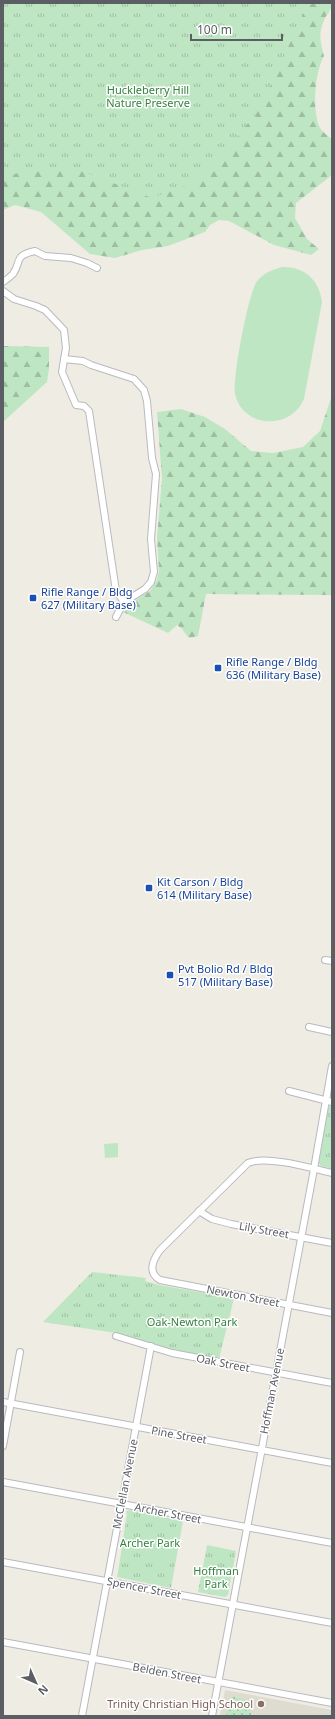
<svg xmlns="http://www.w3.org/2000/svg" width="335" height="1719" font-family="'Noto Sans',sans-serif">
	<defs>
		<pattern id="grass-dots" width="8" height="8" patternUnits="userSpaceOnUse"><rect width="8" height="8" fill="#bfe6c3"/><path d="M2 2h.1M6 6h.1" fill="none" stroke="#9ebea2" stroke-width="1.8" stroke-linecap="round"/></pattern>
		<pattern id="forest-firs" width="22" height="20" patternUnits="userSpaceOnUse"><rect width="22" height="20" fill="#bfe6c3"/><path d="M5 1l3.5 6h-7zM16 11l3.5 6h-7z" fill="#9ebea2"/></pattern>
		<pattern id="park-tufts" width="24" height="20" patternUnits="userSpaceOnUse"><rect width="24" height="20" fill="#bfe6c3"/><path d="M3 7l-1-3M5 7V3M7 7l1-3M15 17l-1-3M17 17v-4M19 17l1-3" fill="none" stroke="#9ebea2"/></pattern>
	</defs>
	<rect width="100%" height="100%" fill="#eeece3"/>
	<polygon fill="#dedcd1" points="225,1690 332,1710 332,1716 220,1716"/>
	<polygon fill="url(#grass-dots)" points="234,1696 237,1698 249,1700 251,1704 250,1710 252,1716 226,1716 229,1700"/>
	<g fill="url(#forest-firs)">
		<path d="M3 3H332C332 9 328 13 325 18 318 34 320 40 324 56 315 72 312 108 319 126 321 131 328 136 332 139V175L296 203 295 218 307 239 319 249 311 255 274 245 229 221 219 220 210 225 205 232 168 246 142 250 115 258 90 254 41 212 15 205 3 210Z"/>
		<polygon points="3,346 49,347 49,369 47,382 3,422"/>
		<polygon points="332,395 332,595 206,594 198,636 189,638 181,628 177,625 168,633 123,612 130,604 150,591 157,580 159,571 157,538 162,479 157,412 181,409 205,417 225,429 251,451 273,453 303,447 320,431"/>
	</g>
	<g fill="url(#park-tufts)">
		<polygon points="3,3 308,3 271,85 256,113 230,146 196,182 152,198 74,168 3,175"/>
		<polygon points="330,1106 332,1106 332,1169 321,1166 319,1163 327,1111"/>
		<polygon points="92,1272 146,1278 145,1281 159,1285 234,1298 219,1359 174,1350 116,1333 43,1322"/>
		<path d="M130 1510 183 1521 171 1588 117 1577C121 1556 123 1536 127 1515L126 1511Z"/>
		<polygon points="207,1545 236,1551 228,1595 225,1597 198,1592"/>
	</g>
	<g fill="#bfe6c3">
		<path d="M283 267C305 267 319 280 322 302L304 399C291 430 243 429 235 394 232 379 248 294 257 281 264 273 273 269 283 267Z"/>
		<polygon points="118,1143 118,1157 105,1158 104,1144"/>
		<polygon points="148,1543 172,1547 169,1561 145,1556"/>
	</g>
	<g fill="none" stroke-linecap="round" stroke-linejoin="round">
		<g stroke="#b8babf" stroke-width="8">
			<g id="minor">
				<path d="M3 282C6 280 10 277 13 274 22 261 13 256 35 251L45 256 71 258 87 263 97 268"/>
				<polyline points="3,291 14,299 36,306 45,310 64,330 66,348 62,372 76,405 84,406 89,411 116,591 124,602"/>
				<polyline points="64,359 83,361 91,365 134,379 144,390 147,401 152,458 156,474 151,539 154,572 151,582 145,589 124,602 116,617"/>
				<polyline points="325,960 332,961"/>
				<polyline points="309,1027 332,1032"/>
				<polyline points="289,1091 332,1102"/>
				<path d="M332 1173C311 1168 266 1155 248 1163L160 1250C153 1260 147 1272 160 1280L332 1313"/>
				<polyline points="199,1211 212,1219 231,1224 332,1243"/>
				<polyline points="116,1336 172,1353 332,1383"/>
				<polyline points="3,1402 332,1463"/>
				<polyline points="3,1446 20,1352"/>
				<polyline points="3,1482 332,1543"/>
				<polyline points="3,1562 332,1623"/>
				<polyline points="3,1642 332,1703"/>
				<polyline points="82,1716 151,1346"/>
				<polyline points="212,1716 314,1169 332,1066"/>
			</g>
		</g>
		<use href="#minor" stroke="#fff" stroke-width="6"/>
	</g>
	<g fill="#1a4fb4" stroke="#fff" stroke-width="1.5">
		<rect x="29" y="594" width="8" height="8" rx="2"/>
		<rect x="214" y="664" width="8" height="8" rx="2"/>
		<rect x="145" y="884" width="8" height="8" rx="2"/>
		<rect x="166" y="971" width="8" height="8" rx="2"/>
	</g>
	<circle fill="#8d6e63" stroke="#fff" stroke-width="1.5" cx="261" cy="1704" r="4"/>
	<g text-anchor="middle" stroke-width="3" stroke-linejoin="round" paint-order="stroke">
		<g font-size="11" fill="#348240" stroke="#fff">
			<text x="148" y="94">Huckleberry Hill<tspan x="148" dy="13">Nature Preserve</tspan></text>
			<text x="192" y="1326">Oak-Newton Park</text>
			<text x="150" y="1547">Archer Park</text>
			<text x="216" y="1575">Hoffman<tspan x="216" dy="13">Park</tspan></text>
		</g>
		<g font-size="11" fill="#164399" stroke="#fff" text-anchor="start">
			<text x="41" y="596">Rifle Range / Bldg<tspan x="41" dy="13">627 (Military Base)</tspan></text>
			<text x="226" y="666">Rifle Range / Bldg<tspan x="226" dy="13">636 (Military Base)</tspan></text>
			<text x="157" y="886">Kit Carson / Bldg<tspan x="157" dy="13">614 (Military Base)</tspan></text>
			<text x="178" y="973">Pvt Bolio Rd / Bldg<tspan x="178" dy="13">517 (Military Base)</tspan></text>
		</g>
		<g font-size="11" fill="#5b5e63" stroke="#fff">
			<text transform="translate(264 1230) rotate(10)" y="4">Lily Street</text>
			<text transform="translate(243 1296) rotate(11)" y="4">Newton Street</text>
			<text transform="translate(223 1363) rotate(11)" y="4">Oak Street</text>
			<text transform="translate(272 1391) rotate(-79)" y="4">Hoffman Avenue</text>
			<text transform="translate(179 1435) rotate(10)" y="4">Pine Street</text>
			<text transform="translate(125 1484) rotate(-79)" y="4">McClellan Avenue</text>
			<text transform="translate(168 1513) rotate(11)" y="4">Archer Street</text>
			<text transform="translate(144 1588) rotate(11)" y="4">Spencer Street</text>
			<text transform="translate(167 1673) rotate(11)" y="4">Belden Street</text>
		</g>
		<g font-size="11" fill="#785e54" stroke="#fff" text-anchor="end">
			<text x="253" y="1708">Trinity Christian High School</text>
		</g>
	</g>
	<rect width="335" height="1719" fill="none" stroke="#5b5e63" stroke-width="8"/>
	<g transform="translate(36 1683) rotate(135)" stroke="#ffffff" stroke-width="3" paint-order="stroke">
	<path d="M0-3L7 15L0 10L-7 15Z" fill="#5b5e63"/>
	<text y="-6" font-size="11" font-weight="bold" text-anchor="middle" fill="#5b5e63">N</text>
	</g>
	<path d="M191 34v6h91v-6" fill="none" stroke="#5b5e63" stroke-width="2"/>
	<text x="197" y="34" font-size="12" fill="#5b5e63" stroke="#ffffff" stroke-width="3" paint-order="stroke">100 m</text>
</svg>
